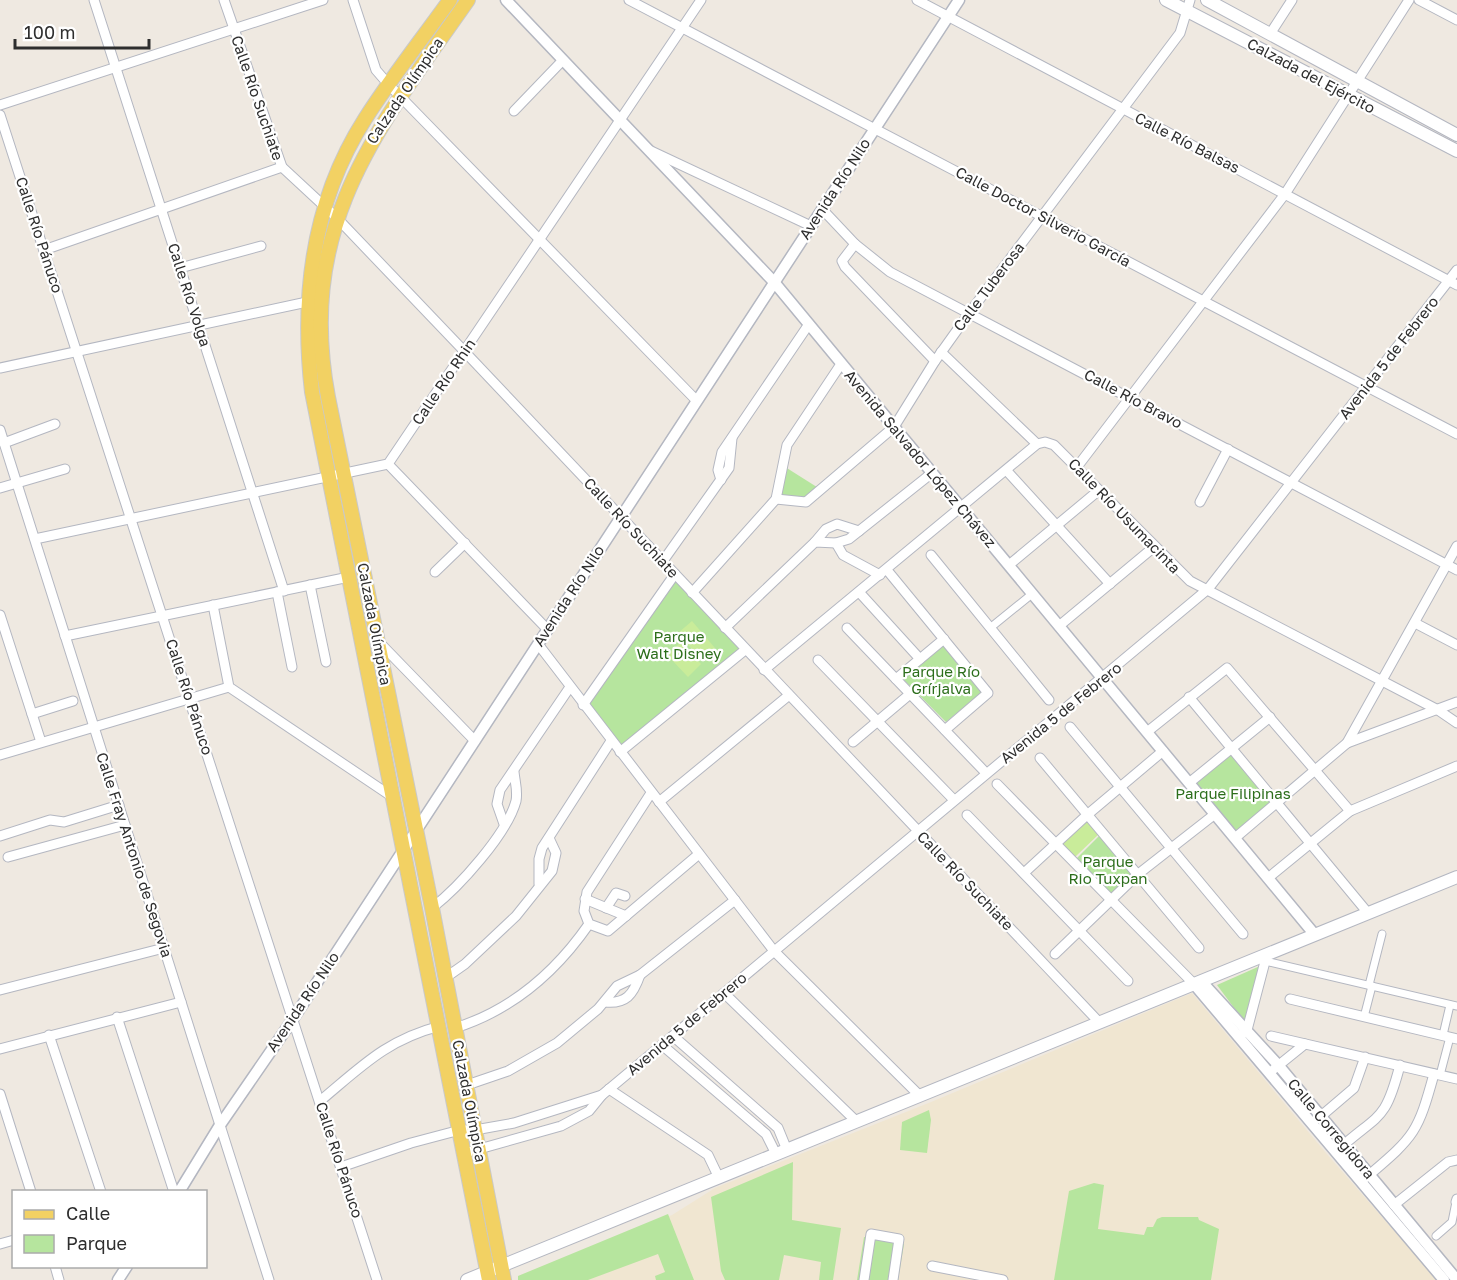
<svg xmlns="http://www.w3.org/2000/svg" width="1457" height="1280" font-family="'Golos Text',sans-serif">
	<rect width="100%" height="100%" fill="#efe9e1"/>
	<polygon fill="#f0e6d1" points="1192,993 1326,1153 1437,1280 518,1280 518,1276 672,1215 715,1188 931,1102"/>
	<g fill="#b6e59e">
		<polygon points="782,465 820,489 806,502 777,498"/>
		<polygon points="675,574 745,650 620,752 583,705"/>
		<polygon points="942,643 982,692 946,722 901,677"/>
		<polygon points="1231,749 1276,803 1235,838 1189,783"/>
		<polygon points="1100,835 1133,874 1111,897 1074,861"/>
		<polygon points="1260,966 1246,1024 1217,985"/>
		<polygon points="929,1110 931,1120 927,1153 900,1150 902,1122"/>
		<polygon points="793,1162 792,1220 841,1228 833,1280 819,1280 821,1262 784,1255 779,1280 725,1280 721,1271 711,1197"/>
		<polygon points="1094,1183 1104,1185 1098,1229 1144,1235 1147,1227 1153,1227 1157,1219 1162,1217 1198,1217 1199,1220 1219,1229 1211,1280 1054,1280 1069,1191"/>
		<polygon points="668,1214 694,1280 656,1280 655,1276 665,1272 658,1254 588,1280 518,1280 518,1276"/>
		<polygon points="864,1237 904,1244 898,1280 857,1280"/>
	</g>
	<g fill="#c9ec9a">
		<polygon points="692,621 715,648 701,660 678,633"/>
		<polygon points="681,642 701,664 688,677 667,655"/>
		<polygon points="1086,817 1099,834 1075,857 1059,842"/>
	</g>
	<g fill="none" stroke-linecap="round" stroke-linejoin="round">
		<g stroke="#b4b7c1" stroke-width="9">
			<g id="pedestrian">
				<polyline points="990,628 1032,594"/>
				<polyline points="1265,961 1457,1006"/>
				<polyline points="1369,985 1382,934"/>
				<polyline points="1364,1017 1372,986"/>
				<polyline points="1443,1035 1450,1005"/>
				<polyline points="1440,1075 1450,1037"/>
				<polyline points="1436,1236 1452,1222 1456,1202"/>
			</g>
		</g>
		<g stroke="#b4b7c1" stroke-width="11">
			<g id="minor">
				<polyline points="94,0 284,591"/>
				<polyline points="224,0 282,167 337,218 465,352 1098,1021"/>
				<polyline points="353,0 376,70 389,85 696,400"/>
				<polyline points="629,0 1457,434"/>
				<polyline points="917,0 1457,285"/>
				<polyline points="1419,0 1457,20"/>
				<polyline points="1270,34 1292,0"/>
				<polyline points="0,105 323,0"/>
				<polyline points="514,111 563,60"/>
				<polyline points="0,115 377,1280"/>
				<polyline points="649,150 811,226"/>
				<polyline points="822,209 855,244 890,272 1457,570"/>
				<polyline points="855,244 842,261 845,267 935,361"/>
				<polyline points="44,250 282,167"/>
				<polyline points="180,268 261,246"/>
				<polyline points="941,352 1037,444"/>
				<polyline points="0,368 307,302"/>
				<polyline points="0,430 269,1280"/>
				<polyline points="4,443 55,424"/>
				<polyline points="388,464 547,629"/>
				<polyline points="1077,467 1285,194 1409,0"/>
				<polyline points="1007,471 1110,584"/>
				<polyline points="721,480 718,470 722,452 809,324"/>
				<polyline points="0,488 65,469"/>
				<polyline points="776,499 806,502 894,427 935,361 970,312 1180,33 1190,0"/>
				<polyline points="1200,502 1228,449"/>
				<polyline points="35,539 388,464 701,0"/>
				<polyline points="815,542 826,529 837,524 859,531"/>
				<polyline points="836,543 843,555 880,575"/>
				<polyline points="931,555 1049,700"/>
				<polyline points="663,561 729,468 732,438"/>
				<polyline points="1009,565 1098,491"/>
				<polyline points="887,570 988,693 945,730"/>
				<polyline points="435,572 465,543"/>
				<polyline points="310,585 326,662"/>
				<polyline points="277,592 292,667"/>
				<polyline points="859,592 920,659"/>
				<polyline points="692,593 776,499 787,445 841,364"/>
				<polyline points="213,605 229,687 394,798"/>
				<polyline points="0,615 41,742"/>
				<polyline points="1415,623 1457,645"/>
				<polyline points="1059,626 1154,547"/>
				<polyline points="725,628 815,542 836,543 849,539 932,473"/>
				<polyline points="847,628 986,773"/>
				<polyline points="65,636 349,577"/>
				<polyline points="378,641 475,741"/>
				<polyline points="538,644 774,951 920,1096"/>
				<polyline points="818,660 954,800"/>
				<polyline points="764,670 1037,444 1045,442 1054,445 1190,581 1438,710 1457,723"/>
				<polyline points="896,679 944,639"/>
				<polyline points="1189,697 1368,913"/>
				<polyline points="583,705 675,574"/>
				<polyline points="32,714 73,701"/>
				<polyline points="1070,727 1243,934"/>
				<polyline points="1147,732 1227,668 1350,811"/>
				<polyline points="853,742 910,694"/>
				<polyline points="1347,743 1457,702"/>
				<polyline points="620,752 745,650"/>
				<polyline points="0,755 229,687"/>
				<polyline points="1040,758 1199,948"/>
				<polyline points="1189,783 1270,717"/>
				<polyline points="997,784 1194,984"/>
				<polyline points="651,793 587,892 584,911 589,924 608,931 699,854"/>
				<polyline points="659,802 788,696"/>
				<polyline points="967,815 1128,981"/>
				<polyline points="504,824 497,804 500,790 570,687"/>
				<polyline points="0,836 50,820 64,822 119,805"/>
				<polyline points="1235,838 1347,743 1457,546"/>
				<polyline points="8,857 125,825"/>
				<polyline points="1024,873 1087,815 1163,751"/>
				<polyline points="1268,878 1350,811 1457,766"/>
				<polyline points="539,884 539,859 542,848 611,741"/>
				<polyline points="585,899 626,916"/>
				<path d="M432 908C459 887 507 834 516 801 518 791 515 782 514 772"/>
				<polyline points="606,908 616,893 625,896"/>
				<polyline points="1055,954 1137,875 1215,814"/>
				<polyline points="445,978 465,964 516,916 552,871 556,853 549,838"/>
				<polyline points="0,990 164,948"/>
				<polyline points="724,993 857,1122"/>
				<polyline points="1290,999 1457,1039"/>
				<path d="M605 1002C626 1004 633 995 640 975"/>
				<polyline points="117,1017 174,1192"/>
				<path d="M455 1028C512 1010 555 973 589 924"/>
				<polyline points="1242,1034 1247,1030 1267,954"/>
				<polyline points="49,1035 101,1192"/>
				<polyline points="673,1036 778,1128 787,1150"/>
				<polyline points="1271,1036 1457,1079"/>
				<polyline points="662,1045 766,1134 776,1154"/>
				<polyline points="0,1049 181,1002"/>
				<polyline points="1274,1069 1305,1044"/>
				<polyline points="467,1085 508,1071 557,1043 598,1009 617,986 640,975 735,900"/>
				<polyline points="609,1089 708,1155 719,1178"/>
				<polyline points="0,1094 31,1192"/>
				<path d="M320 1101C361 1067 386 1040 440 1026"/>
				<polyline points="1320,1117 1354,1088 1365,1057"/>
				<path d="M1339 1149C1379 1113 1385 1123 1400 1065"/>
				<polyline points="465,1153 561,1126 589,1111 602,1095 1208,589 1457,270"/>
				<polyline points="341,1167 411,1143 460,1130 475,1130 514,1123 602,1095"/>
				<path d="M1369 1175C1415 1136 1418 1132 1434 1074"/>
				<polyline points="1456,1202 1457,1199"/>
				<polyline points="1394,1205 1448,1162 1457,1160"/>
				<polyline points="0,1244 14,1240"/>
				<polyline points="55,1266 59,1280"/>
				<polyline points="932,1266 1003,1280"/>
				<polyline points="864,1280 871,1234 899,1239 893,1280"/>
			</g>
		</g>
		<g stroke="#b4b7c1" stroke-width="13">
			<g id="tertiary">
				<polyline points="506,0 774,282 1315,935"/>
				<polyline points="1201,981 1279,1066 1457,1280"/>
				<polyline points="1194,984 1444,1280"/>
				<polyline points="179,1192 220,1125 293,1019 959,0"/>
				<polyline points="118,1280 127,1266"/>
			</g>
		</g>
		<g stroke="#b4b7c1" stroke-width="14">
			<g id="secondary">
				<polyline points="1166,0 1457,151"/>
				<polyline points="1207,0 1457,135"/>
				<polyline points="467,1280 1457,877"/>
			</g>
		</g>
		<g stroke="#c9c9c9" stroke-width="16">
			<g id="primary">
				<path d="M450 0C422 39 391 78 365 119 312 202 301 297 312 392L489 1280"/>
				<path d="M468 0C376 131 296 226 328 397L432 908 504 1280"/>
			</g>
		</g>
		<use href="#pedestrian" stroke="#fff" stroke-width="7"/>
		<use href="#minor" stroke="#fff" stroke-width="9"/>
		<use href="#tertiary" stroke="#fff" stroke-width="10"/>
		<use href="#secondary" stroke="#fff" stroke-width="12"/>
		<use href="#primary" stroke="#f2d163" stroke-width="14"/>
	</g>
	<g text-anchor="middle" stroke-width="4.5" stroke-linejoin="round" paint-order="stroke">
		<g font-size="15" fill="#2e2e2e" stroke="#fff">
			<text transform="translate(1311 76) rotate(28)" y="5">Calzada del Ejército</text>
			<text transform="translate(405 91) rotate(-56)" y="5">Calzada Olímpica</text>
			<text transform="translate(257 98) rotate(71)" y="5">Calle Río Suchiate</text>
			<text transform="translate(1187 143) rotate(27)" y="5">Calle Río Balsas</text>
			<text transform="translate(835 189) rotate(-57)" y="5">Avenida Río Nilo</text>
			<text transform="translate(1043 217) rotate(28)" y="5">Calle Doctor Silverio García</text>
			<text transform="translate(39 235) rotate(72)" y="5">Calle Río Pánuco</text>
			<text transform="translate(989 287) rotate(-53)" y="5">Calle Tuberosa</text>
			<text transform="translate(189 295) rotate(72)" y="5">Calle Río Volga</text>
			<text transform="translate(1389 358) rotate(-52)" y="5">Avenida 5 de Febrero</text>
			<text transform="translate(444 382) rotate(-56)" y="5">Calle Río Rhin</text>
			<text transform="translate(1133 399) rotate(28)" y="5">Calle Río Bravo</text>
			<text transform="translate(920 459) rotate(50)" y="5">Avenida Salvador López Chávez</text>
			<text transform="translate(1124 516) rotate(46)" y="5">Calle Río Usumacinta</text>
			<text transform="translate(631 528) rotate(47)" y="5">Calle Río Suchiate</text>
			<text transform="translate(569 596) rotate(-57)" y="5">Avenida Río Nilo</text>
			<text transform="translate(374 624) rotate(79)" y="5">Calzada Olímpica</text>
			<text transform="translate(189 697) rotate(72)" y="5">Calle Río Pánuco</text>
			<text transform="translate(1061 713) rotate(-39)" y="5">Avenida 5 de Febrero</text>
			<text transform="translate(134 855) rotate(72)" y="5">Calle Fray Antonio de Segovia</text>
			<text transform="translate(965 881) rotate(46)" y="5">Calle Río Suchiate</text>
			<text transform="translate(303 1002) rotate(-56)" y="5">Avenida Río Nilo</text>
			<text transform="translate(687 1024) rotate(-40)" y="5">Avenida 5 de Febrero</text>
			<text transform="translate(469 1101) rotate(79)" y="5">Calzada Olímpica</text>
			<text transform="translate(1331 1129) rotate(50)" y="5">Calle Corregidora</text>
			<text transform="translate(339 1160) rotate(72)" y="5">Calle Río Pánuco</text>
		</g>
		<g font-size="15" fill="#2c6e1b" stroke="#fff">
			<text x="679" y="642">Parque<tspan x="679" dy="17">Walt Disney</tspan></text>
			<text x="941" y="677">Parque Río<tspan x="941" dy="17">Grírjalva</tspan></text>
			<text x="1233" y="799">Parque Filipinas</text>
			<text x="1108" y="867">Parque<tspan x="1108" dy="17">Rio Tuxpan</tspan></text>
		</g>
	</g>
	<rect x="12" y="1190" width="195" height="78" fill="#ffffff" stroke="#ababab" stroke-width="1.5"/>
	<rect x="24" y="1210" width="30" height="9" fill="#f2d163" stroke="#ababab" stroke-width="1.5"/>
	<text x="66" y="1220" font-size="18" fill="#2e2e2e">Calle</text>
	<rect x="24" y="1235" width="30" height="18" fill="#b6e59e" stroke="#ababab" stroke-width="1.5"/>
	<text x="66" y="1250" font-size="18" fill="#2e2e2e">Parque</text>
	<path d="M15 39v9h134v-9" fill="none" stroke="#2e2e2e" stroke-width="3"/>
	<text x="24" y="39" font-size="18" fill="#2e2e2e" stroke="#ffffff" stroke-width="4.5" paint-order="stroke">100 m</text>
</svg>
